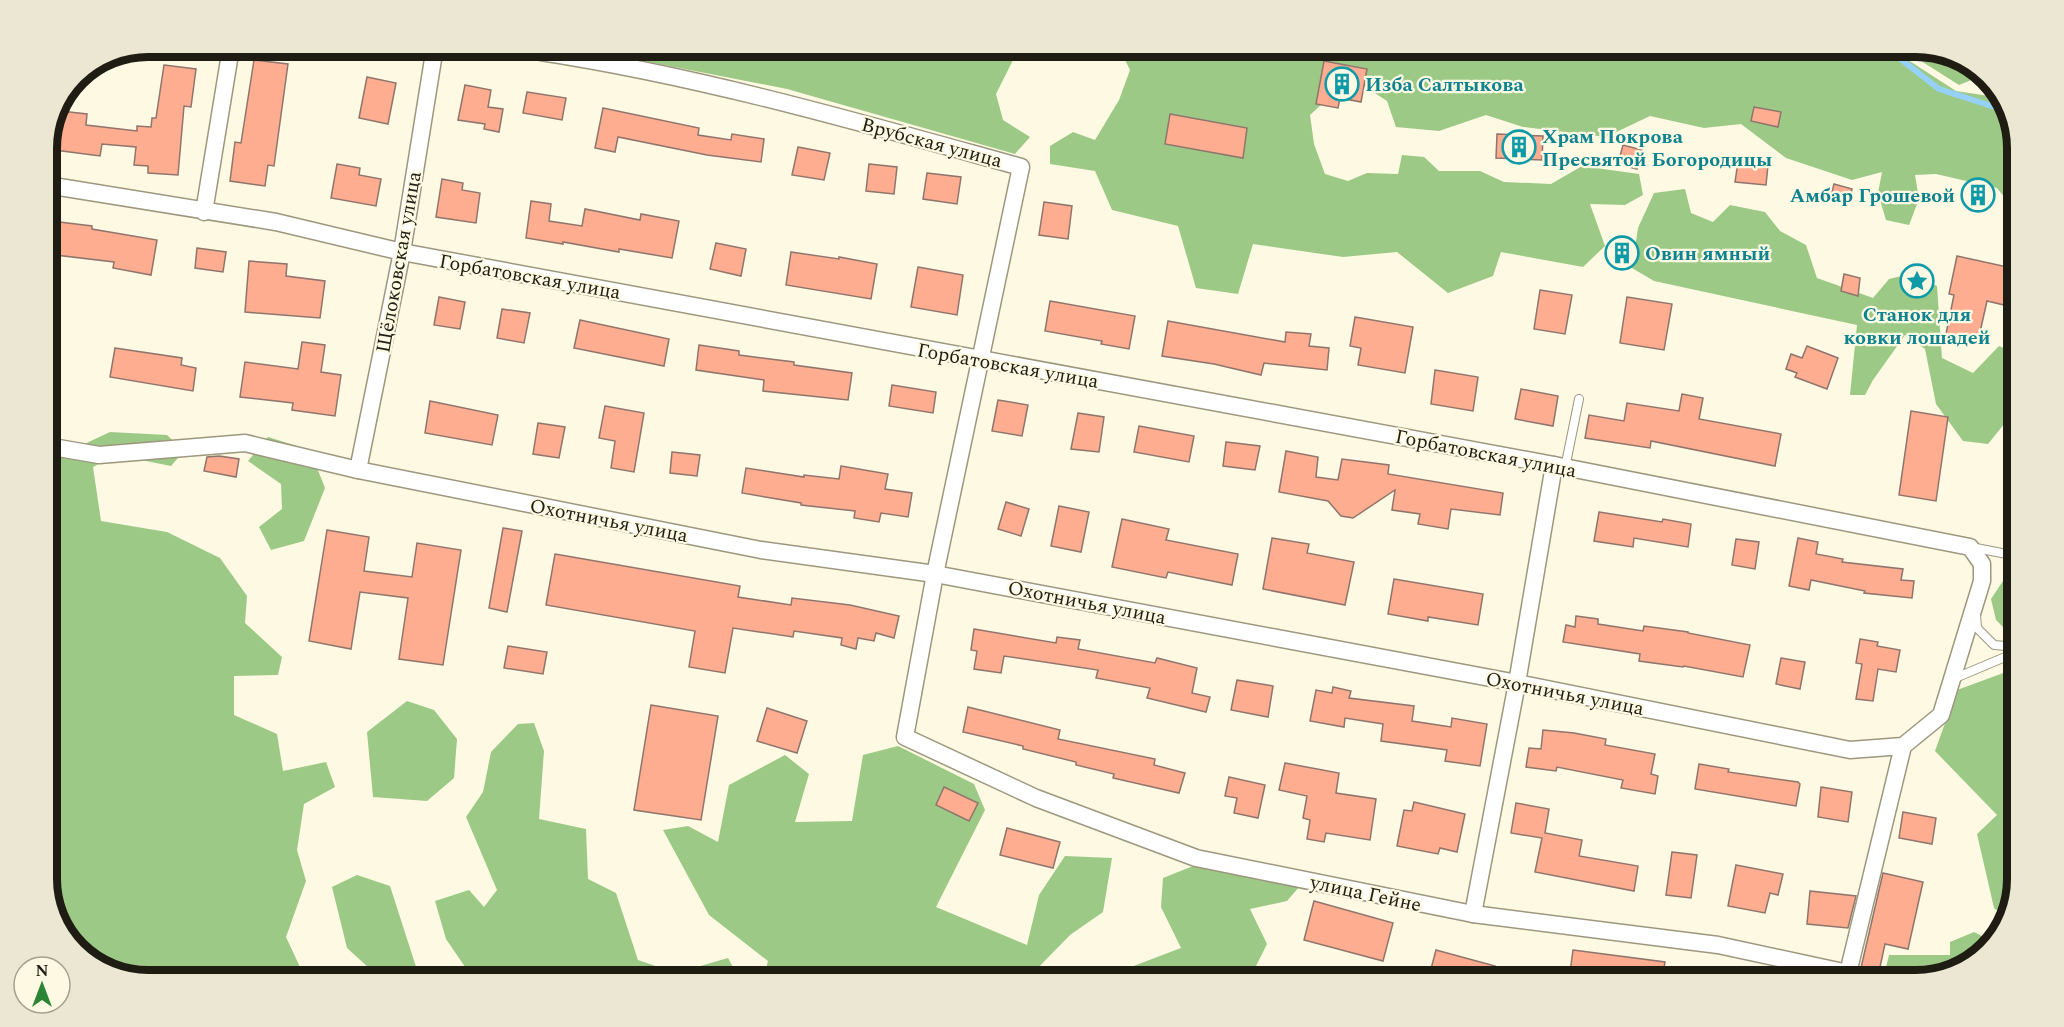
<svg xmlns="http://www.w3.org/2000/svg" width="2064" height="1027" font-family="Spectral,serif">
	<rect width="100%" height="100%" fill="#fef9e3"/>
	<g fill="#9cc985">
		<polygon points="1888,47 1956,91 2002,98 2017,142 2017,248 2006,233 2010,204 1997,188 1936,174 1915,175 1919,199 1909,225 1886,220 1878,193 1882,172 1852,180 1786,158 1741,124 1704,128 1650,116 1606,137 1523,127 1486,115 1439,131 1396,127 1387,101 1364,86 1335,92 1310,115 1314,144 1325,174 1348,181 1367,173 1398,174 1402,155 1424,157 1439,171 1480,171 1504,182 1551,184 1582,166 1639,174 1643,195 1625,205 1590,204 1605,246 1583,267 1501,252 1493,276 1448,293 1397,252 1343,257 1253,244 1238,294 1196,288 1178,226 1112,210 1095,171 1050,164 1050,146 1073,132 1095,140 1119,100 1130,70 1121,52 1123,50"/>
		<polygon points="1899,47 1916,47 1960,57 1984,77 1979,77 1959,85"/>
		<polygon points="1012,50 1014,58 996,94 1003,120 1030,137 1015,154 787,89 618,56 616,52"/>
		<polygon points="1685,189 1691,213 1713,222 1730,205 1765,212 1780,231 1806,245 1817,278 1873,298 1889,279 1910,274 1937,286 1942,358 1973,373 1999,346 2016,353 2013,413 1988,444 1963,441 1936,404 1925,349 1905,335 1873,380 1865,395 1850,395 1857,325 1654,281 1632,268 1638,228 1654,193"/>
		<polygon points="110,432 167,435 184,451 171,466 116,455 93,467 101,521 167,532 220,558 247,596 245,623 282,657 278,675 234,676 234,715 277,734 283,771 326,762 335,787 304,804 297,850 306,881 286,937 306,980 148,980 104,970 64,936 47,886 47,453 61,455"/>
		<polygon points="268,437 310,450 325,488 304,541 271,550 259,527 282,509 281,484 248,461"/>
		<polygon points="2017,577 2017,631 2006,630 1996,620 1991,599 2003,581"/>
		<polygon points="2017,668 2017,879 2008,919 1994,908 1977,834 1997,815 1935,751 1957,690"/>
		<polygon points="407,701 434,710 457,739 454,778 427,801 373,797 367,732"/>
		<polygon points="534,723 544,751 539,819 586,829 588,879 616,893 638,960 676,973 728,958 740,980 541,980 534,976 495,980 474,980 446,939 435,901 469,890 484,907 497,890 466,817 483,792 491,752 518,724"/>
		<polygon points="898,746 974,784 985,810 936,907 1027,945 1039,895 1065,856 1112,858 1103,912 1070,935 1026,980 763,980 768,961 709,915 663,830 688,826 718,842 729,785 785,755 809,774 795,822 852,821 863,755"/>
		<polygon points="1213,858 1288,880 1299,887 1287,901 1250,909 1267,944 1249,980 1114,980 1115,973 1181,948 1161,907 1163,878"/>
		<polygon points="357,875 390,886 418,973 395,980 382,980 347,948 332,887"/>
		<polygon points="1974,932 1992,941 1972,964 1916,980 1883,980 1889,955 1950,955 1950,942"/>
	</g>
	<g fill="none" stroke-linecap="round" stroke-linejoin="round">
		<polyline stroke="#96d1fa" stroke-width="6" points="1885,47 1939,89 2007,111"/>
	</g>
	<g fill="#fead91" stroke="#8f756c" stroke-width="1.5">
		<polygon points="254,60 288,64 274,166 268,165 265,186 230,181 235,142 241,143"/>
		<polygon points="1324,61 1367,69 1361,102 1340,98 1338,108 1316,104"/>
		<polygon points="164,65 196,69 191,107 184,106 178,175 148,173 148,166 134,165 136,147 102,144 100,156 47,149 47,142 61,111 87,114 86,125 137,131 137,126 151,127 152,118 156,118"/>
		<polygon points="367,77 396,83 388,124 359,118"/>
		<polygon points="465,85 491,90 488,107 503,109 499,132 484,129 485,124 458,120"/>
		<polygon points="527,92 566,98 562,120 523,113"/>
		<polygon points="1754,107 1781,112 1778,127 1751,121"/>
		<polygon points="603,108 699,128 698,135 731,140 732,134 764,139 761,162 707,155 618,137 615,152 595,148"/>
		<polygon points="1170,114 1247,128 1243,158 1165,144"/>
		<polygon points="1497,134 1543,136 1542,160 1496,158"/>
		<polygon points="1623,145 1642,150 1637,169 1618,164"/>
		<polygon points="798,147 830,153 824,180 792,175"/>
		<polygon points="1738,162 1768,165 1766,185 1735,182"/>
		<polygon points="337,164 360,168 359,175 381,179 376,206 331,198"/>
		<polygon points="869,164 897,167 894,194 866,191"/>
		<polygon points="927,173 961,177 957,204 923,199"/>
		<polygon points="442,179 463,183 462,190 480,193 476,223 436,217"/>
		<polygon points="1834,184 1852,189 1848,204 1830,200"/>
		<polygon points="1970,185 1989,190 1986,205 1966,200"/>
		<polygon points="531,201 551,204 549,221 582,226 585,209 640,220 641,214 679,221 672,258 619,249 619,252 563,242 563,244 526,238"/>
		<polygon points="1044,202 1072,206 1068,239 1039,235"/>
		<polygon points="51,221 92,226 92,229 157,240 151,275 113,268 114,262 47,254"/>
		<polygon points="716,243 746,249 741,276 710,269"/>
		<polygon points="1615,244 1632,246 1630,263 1613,261"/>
		<polygon points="197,248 226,252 223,272 195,268"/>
		<polygon points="791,252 839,259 839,257 877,264 871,299 786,285"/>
		<polygon points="1957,256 2012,268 2004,305 1987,301 1978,341 1946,334 1954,295 1949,294"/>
		<polygon points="249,261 287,264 286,276 325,281 320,318 245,312"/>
		<polygon points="918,267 963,275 957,315 911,307"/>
		<polygon points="1844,274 1860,278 1858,296 1841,291"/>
		<polygon points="1540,290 1572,295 1565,334 1534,329"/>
		<polygon points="439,297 465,302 460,329 434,325"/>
		<polygon points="1627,297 1672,304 1664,350 1620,343"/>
		<polygon points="1050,301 1135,316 1129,349 1101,344 1102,341 1045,331"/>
		<polygon points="502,309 530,313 524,343 497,338"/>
		<polygon points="1355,317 1413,327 1405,373 1358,365 1361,348 1350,346"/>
		<polygon points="580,320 669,339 664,366 574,348"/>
		<polygon points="1168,321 1285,342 1286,332 1311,334 1309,346 1329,348 1327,370 1264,363 1261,375 1214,364 1162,356"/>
		<polygon points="302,342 325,345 321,372 341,375 335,416 292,410 293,403 240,397 245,362 298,369"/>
		<polygon points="699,345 739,351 739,355 794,362 794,365 852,373 848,400 763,391 764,380 696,370"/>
		<polygon points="1807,346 1838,358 1827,389 1795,377 1797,373 1786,369 1791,354 1802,358"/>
		<polygon points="115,348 182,358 181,365 196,368 193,391 110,377"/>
		<polygon points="1435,370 1478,377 1473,411 1431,404"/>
		<polygon points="892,385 936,392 933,413 889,406"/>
		<polygon points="1521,389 1558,396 1553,426 1515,419"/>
		<polygon points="1682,394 1703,398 1699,419 1781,434 1775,466 1651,441 1650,448 1585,438 1589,415 1624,421 1627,403 1679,411"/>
		<polygon points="998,400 1028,405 1022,436 992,431"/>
		<polygon points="430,401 498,415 492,445 425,433"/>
		<polygon points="605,406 644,413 634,472 611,468 615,441 599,438"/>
		<polygon points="1911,411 1948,417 1936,501 1899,495"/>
		<polygon points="1078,413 1104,417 1099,452 1071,449"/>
		<polygon points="538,423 565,427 559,458 533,454"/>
		<polygon points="1139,426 1194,436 1189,462 1134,452"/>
		<polygon points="1226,442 1260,446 1255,470 1223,466"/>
		<polygon points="1286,451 1318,457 1316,477 1338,480 1342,459 1389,465 1388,474 1503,493 1500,515 1451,509 1448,529 1418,524 1420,514 1392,510 1395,490 1353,518 1341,516 1328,501 1279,492"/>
		<polygon points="672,452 700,455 697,476 670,473"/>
		<polygon points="219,456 239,459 236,477 204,471 207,457"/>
		<polygon points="841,466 888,474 885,489 912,493 908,517 881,513 879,522 854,518 855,511 801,505 801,503 742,493 746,468 804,477 804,475 839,479"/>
		<polygon points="1006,502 1029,509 1021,536 998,529"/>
		<polygon points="1059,506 1089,512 1081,552 1051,546"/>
		<polygon points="1599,512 1662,522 1663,519 1691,524 1688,547 1634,538 1633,547 1594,541"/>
		<polygon points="1122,519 1169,529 1166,540 1238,554 1232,585 1168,572 1166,578 1112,567"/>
		<polygon points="503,528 522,531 507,612 489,608"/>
		<polygon points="327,530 369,537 364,571 412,577 417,543 461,550 443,665 399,659 408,598 360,592 351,649 309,641"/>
		<polygon points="1272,538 1309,544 1307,553 1354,562 1345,605 1263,589"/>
		<polygon points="1798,538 1818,542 1816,554 1843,559 1842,562 1903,569 1901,580 1914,581 1912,598 1864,593 1865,591 1811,580 1809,590 1789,586"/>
		<polygon points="1736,539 1759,542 1755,569 1732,565"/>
		<polygon points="555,554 740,586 738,597 791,605 792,598 850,605 899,616 894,638 876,633 874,641 858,638 856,649 841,645 842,638 794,631 793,637 733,628 725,673 689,667 695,631 546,605"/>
		<polygon points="1394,579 1483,594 1478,625 1428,617 1428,621 1388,614"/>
		<polygon points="1576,616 1598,619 1598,624 1643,631 1644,626 1688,632 1688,633 1750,645 1743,677 1684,666 1683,667 1639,661 1640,654 1563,642 1566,625 1575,627"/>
		<polygon points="974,629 1056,643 1057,637 1080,640 1078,649 1155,663 1157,658 1197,668 1192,693 1210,697 1206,712 1147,698 1150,688 1096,678 1098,670 1004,656 1001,673 974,669 977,651 971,650"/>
		<polygon points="1860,639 1878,642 1877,646 1900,650 1896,672 1878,669 1873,701 1856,699 1862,664 1856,663"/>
		<polygon points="508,646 547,652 543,674 504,668"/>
		<polygon points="1781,658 1805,662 1800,689 1776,684"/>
		<polygon points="1237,680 1273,686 1268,717 1231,710"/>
		<polygon points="1333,687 1351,691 1349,698 1414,706 1412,721 1451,727 1452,718 1487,724 1480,766 1445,761 1447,750 1381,741 1383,724 1345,718 1344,727 1310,721 1316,690 1332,693"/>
		<polygon points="651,705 718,716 701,820 634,810"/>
		<polygon points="968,707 1060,730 1058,739 1155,759 1154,765 1185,773 1179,793 1113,778 1114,774 1076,765 1076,762 1023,749 1023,746 963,732"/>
		<polygon points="767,708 807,721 797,753 757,741"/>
		<polygon points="1543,730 1574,733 1606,739 1605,745 1655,754 1651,774 1658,776 1655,794 1621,788 1623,780 1557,767 1556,771 1526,767 1529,748 1541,749"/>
		<polygon points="1285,763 1339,773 1336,793 1376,799 1370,840 1326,833 1324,842 1307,839 1310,820 1303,818 1307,796 1279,790"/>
		<polygon points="1699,764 1729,769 1728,772 1798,782 1800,784 1796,806 1695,789"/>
		<polygon points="1229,777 1265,785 1258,818 1234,813 1237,798 1225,796"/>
		<polygon points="944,787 978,803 969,821 936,805"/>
		<polygon points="1821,787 1852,792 1848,822 1818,817"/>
		<polygon points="1414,802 1465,814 1457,852 1440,848 1438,854 1397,846 1404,810 1412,811"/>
		<polygon points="1516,803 1549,809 1545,833 1582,840 1579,856 1638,866 1634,891 1535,872 1542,838 1511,833"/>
		<polygon points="1903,812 1936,818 1932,844 1899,838"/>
		<polygon points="1007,828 1060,842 1053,868 1000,855"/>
		<polygon points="1672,852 1697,855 1691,898 1666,895"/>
		<polygon points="1736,865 1783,874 1778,895 1770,893 1765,913 1728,906"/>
		<polygon points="1883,873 1923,882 1908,949 1885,944 1878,976 1860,972"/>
		<polygon points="1810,891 1856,896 1848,928 1807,924"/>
		<polygon points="1314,901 1393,923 1383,961 1304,940"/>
		<polygon points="1436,950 1495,966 1491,980 1428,980"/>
		<polygon points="1573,950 1665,962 1662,980 1569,980"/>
	</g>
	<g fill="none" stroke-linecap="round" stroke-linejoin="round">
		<g stroke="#9d977e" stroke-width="10">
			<g id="service">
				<polyline points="1565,468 1579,399"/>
				<polyline points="1971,547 2017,556"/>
				<polyline points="1976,614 1977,628 1994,645 2017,647"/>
				<polyline points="1953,679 2017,652"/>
			</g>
		</g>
		<g stroke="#9d977e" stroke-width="19">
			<g id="minor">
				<path d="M541 52C704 77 862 123 1021 167L935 574 905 737 1036 798 1196 858 1473 914 1718 945 1848 973 1903 746"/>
				<polyline points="47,185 276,222 402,252 1554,465 1970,547 1982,564 1982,581 1941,715 1903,746 1850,750 1517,683 935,574 761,550 358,470 245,443 99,455 47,446"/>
				<polyline points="204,212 230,54"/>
				<polyline points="358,470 402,252 434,53"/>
				<polyline points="1473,914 1517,683 1554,465"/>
			</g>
		</g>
		<use href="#service" stroke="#fff" stroke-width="8"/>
		<use href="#minor" stroke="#fff" stroke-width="16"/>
	</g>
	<defs>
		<g id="building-ring" transform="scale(1.725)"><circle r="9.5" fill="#fef9e3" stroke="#0f9aa8" stroke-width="1.5"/><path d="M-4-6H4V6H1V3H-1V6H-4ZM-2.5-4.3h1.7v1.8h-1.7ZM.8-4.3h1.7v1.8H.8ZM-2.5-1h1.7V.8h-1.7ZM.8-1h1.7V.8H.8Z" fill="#0f9aa8"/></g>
		<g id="sight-ring" transform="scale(1.725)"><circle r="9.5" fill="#fef9e3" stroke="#0f9aa8" stroke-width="1.5"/><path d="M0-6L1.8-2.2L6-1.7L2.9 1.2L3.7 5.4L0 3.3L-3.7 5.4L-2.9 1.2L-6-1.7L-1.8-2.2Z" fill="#0f9aa8"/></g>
	</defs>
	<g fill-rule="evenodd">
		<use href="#building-ring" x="1342" y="84"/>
		<use href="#building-ring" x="1519" y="147"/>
		<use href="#building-ring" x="1978" y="195"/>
		<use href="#building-ring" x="1622" y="253"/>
		<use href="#sight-ring" x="1917" y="281"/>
	</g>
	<g text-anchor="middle" stroke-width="4.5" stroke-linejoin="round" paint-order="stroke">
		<g font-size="20" font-weight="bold" fill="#0d838f" stroke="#fef9e3" text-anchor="start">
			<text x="1365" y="91">Изба Салтыкова</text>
			<text x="1542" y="143">Храм Покрова<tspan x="1542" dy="23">Пресвятой Богородицы</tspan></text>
			<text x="1955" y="202" text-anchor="end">Амбар Грошевой</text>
			<text x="1645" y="260">Овин ямный</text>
			<text x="1917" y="321" text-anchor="middle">Станок для<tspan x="1917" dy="23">ковки лошадей</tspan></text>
		</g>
		<g font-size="20" fill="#1f1d13" stroke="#fef9e3">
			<text transform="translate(932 142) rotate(15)" y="7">Врубская улица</text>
			<text transform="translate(398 262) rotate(-80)" y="7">Щёлоковская улица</text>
			<text transform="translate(530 276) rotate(10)" y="7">Горбатовская улица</text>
			<text transform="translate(1008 365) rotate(10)" y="7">Горбатовская улица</text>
			<text transform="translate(1486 453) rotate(11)" y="7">Горбатовская улица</text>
			<text transform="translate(609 520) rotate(11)" y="7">Охотничья улица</text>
			<text transform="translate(1087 602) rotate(11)" y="7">Охотничья улица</text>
			<text transform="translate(1565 693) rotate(11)" y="7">Охотничья улица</text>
			<text transform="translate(1366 893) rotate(12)" y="7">улица Гейне</text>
		</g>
	</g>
	<path d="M0 0H2064V1027H0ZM148 57H1916A91 91 0 0 1 2007 148V879A91 91 0 0 1 1916 970H148A91 91 0 0 1 57 879V148A91 91 0 0 1 148 57Z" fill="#ece7d2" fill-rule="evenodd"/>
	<path fill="none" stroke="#1f1d13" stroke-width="8" d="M148 57H1916A91 91 0 0 1 2007 148V879A91 91 0 0 1 1916 970H148A91 91 0 0 1 57 879V148A91 91 0 0 1 148 57Z"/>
	<g transform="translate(42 985)"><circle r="28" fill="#fef9e3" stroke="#a5a190" stroke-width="1.5"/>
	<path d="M0-4.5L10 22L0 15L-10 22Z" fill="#2c8534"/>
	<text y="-9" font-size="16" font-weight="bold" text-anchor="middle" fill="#1f1d13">N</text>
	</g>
</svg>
